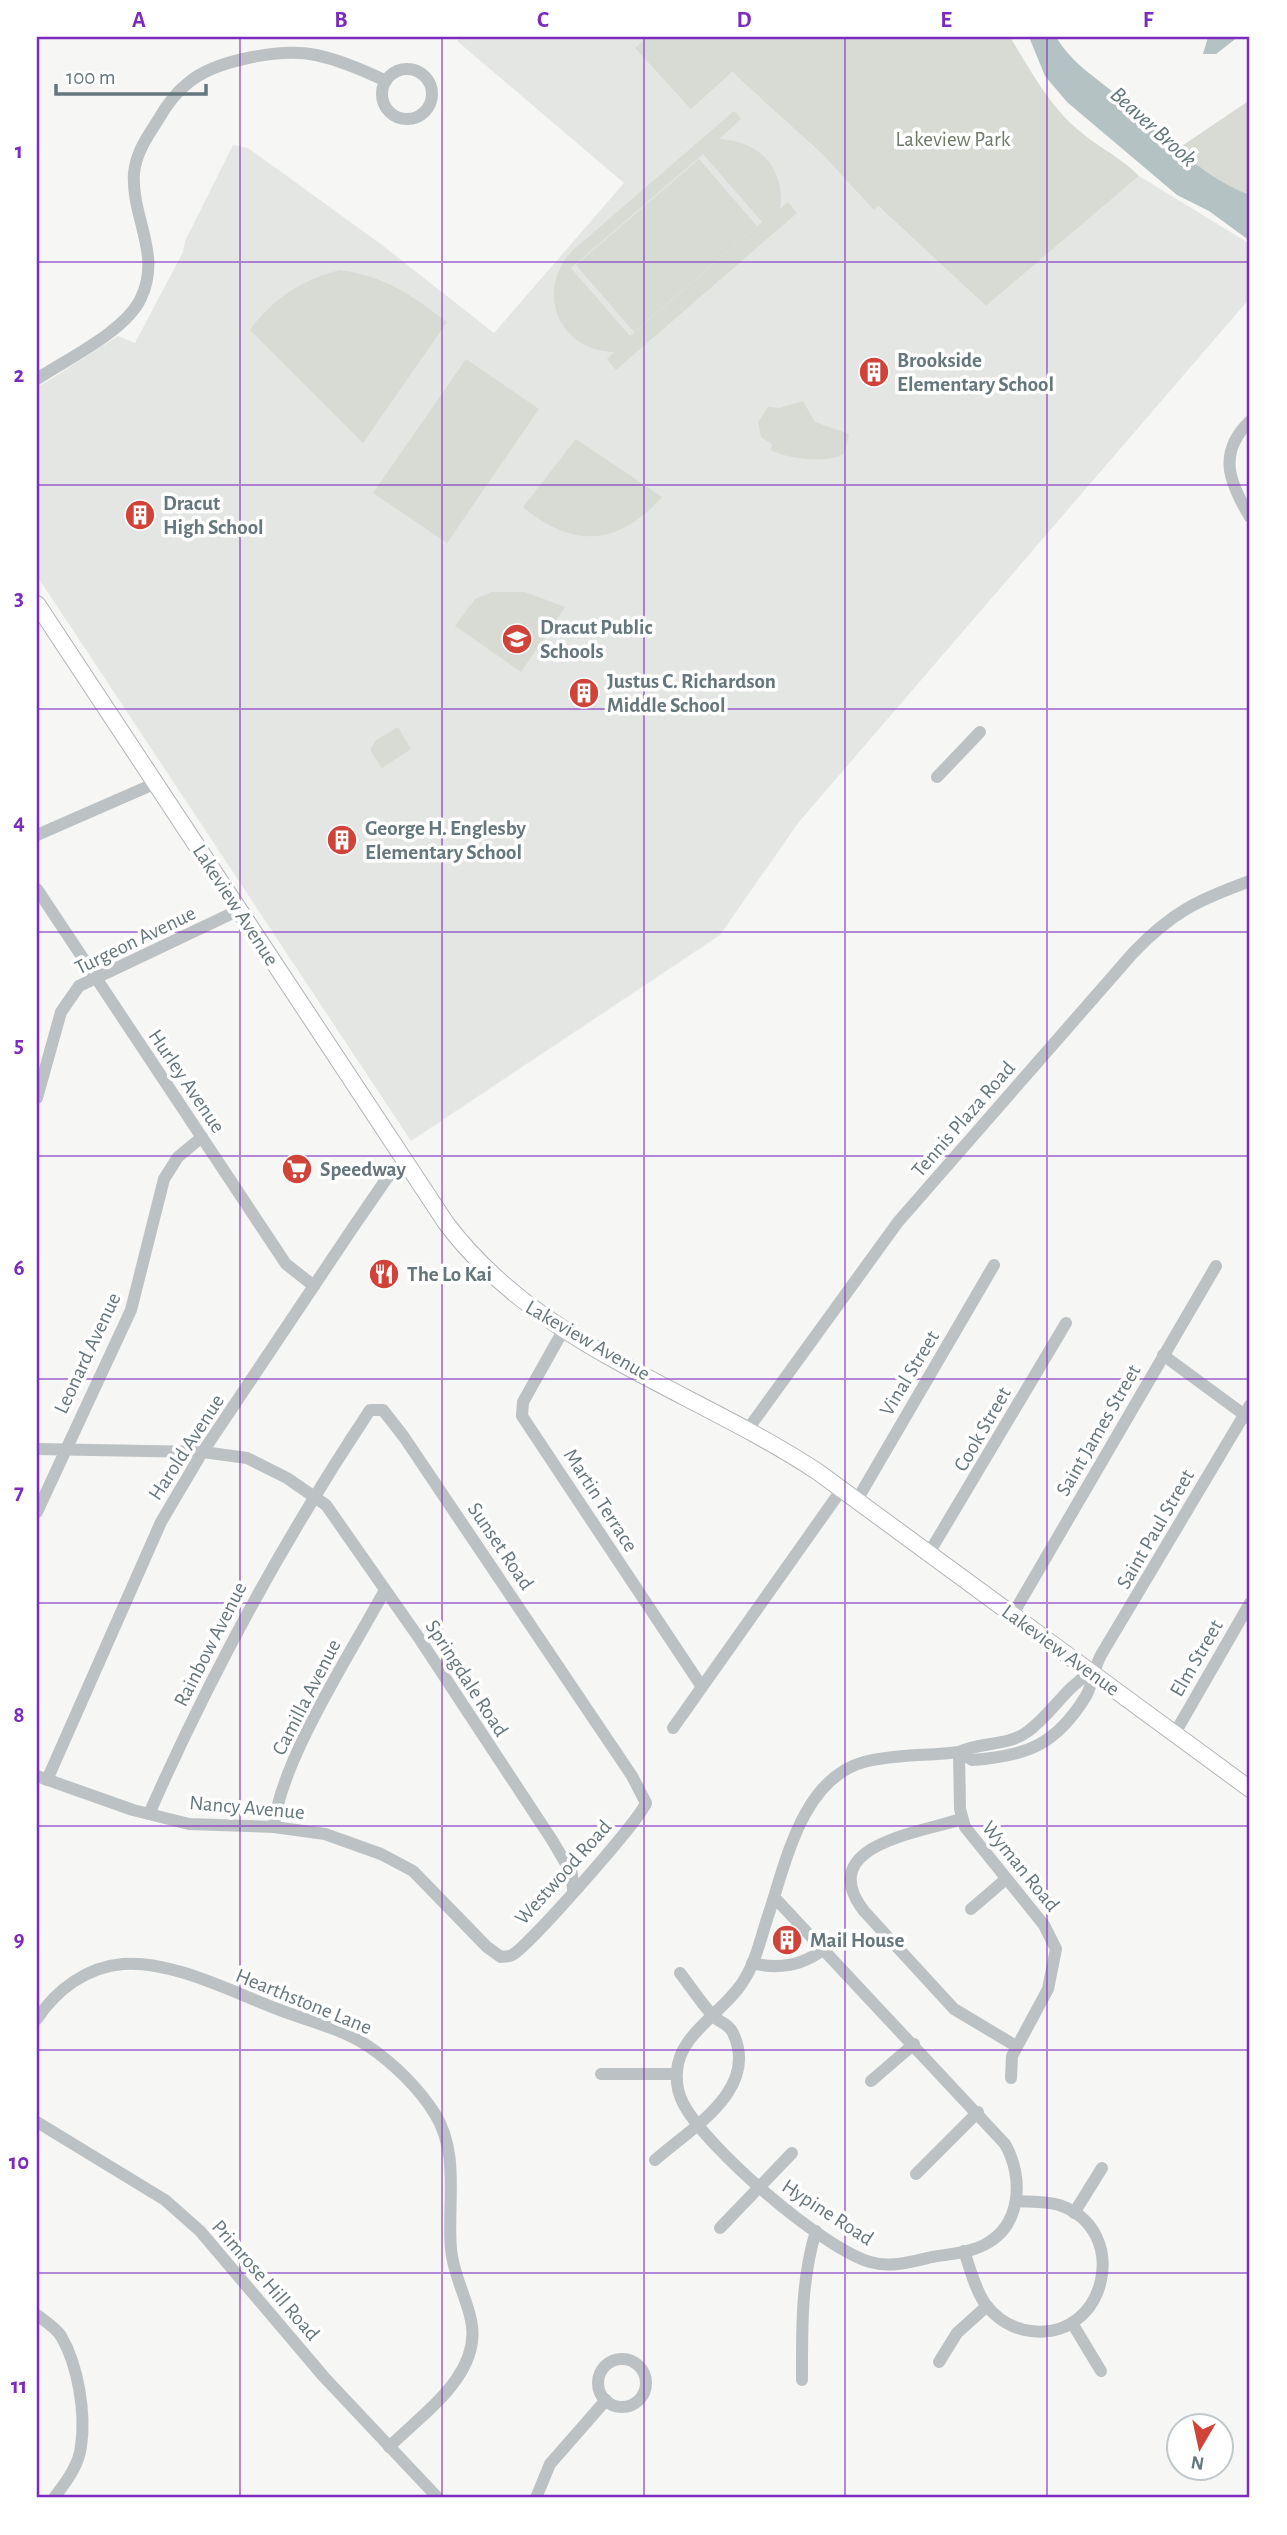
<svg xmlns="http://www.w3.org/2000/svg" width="1287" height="2535" font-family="'Alegreya Sans',sans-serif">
	<rect width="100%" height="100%" fill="#f6f6f4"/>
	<polygon fill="#e4e6e4" points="462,37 688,37 741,80 986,306 1139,176 1250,244 1250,298 798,823 720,935 411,1141 37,576 37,388 118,336 135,343 183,252 185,241 233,145 248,148 382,245 494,333 624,183 457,41"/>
	<g fill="#d7dbd3" fill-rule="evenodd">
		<path d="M647 37H1010C1031 71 1050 108 1082 133 1101 149 1122 158 1139 176L986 306 878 206 874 210 824 156 732 72 691 109 635 48Z"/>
		<polygon points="1250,100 1250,220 1158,162"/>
		<path d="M734 111 741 119 719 139C758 140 786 168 780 209L788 202 797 213 616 370 607 359 614 352C558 351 534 290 573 250ZM703 154 762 222 630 336 571 268Z"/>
		<polygon points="699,159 757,226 634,332 576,265"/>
		<path d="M340 270C389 278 408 293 447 322L363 443 250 330C271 300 303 279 340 270Z"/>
		<polygon points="466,359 539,409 447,543 373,493"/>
		<path d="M803 401 815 422 849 434 844 454C826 464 788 459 771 450L772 444 761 437 758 422 768 407 779 408Z"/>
		<path d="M576 439 662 497C619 545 574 550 523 507Z"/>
		<polygon points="492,592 525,592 565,607 521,672 455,626 475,599"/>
		<polygon points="398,727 411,749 382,768 370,750 376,740"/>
	</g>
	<g fill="#b4c2c4">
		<path d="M1029 37H1056C1073 65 1097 78 1122 99 1164 134 1198 176 1250 195V241L1209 211 1177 195 1067 102 1045 76Z"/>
		<polygon points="1208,37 1238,37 1216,54 1203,54"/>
	</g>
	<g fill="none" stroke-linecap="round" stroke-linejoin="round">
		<g stroke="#b0b5b8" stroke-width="18">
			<path id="major" d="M37 604 446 1223C538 1346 694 1390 818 1472L1250 1789"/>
		</g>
		<g stroke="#bcc1c3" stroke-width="12">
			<circle cx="407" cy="94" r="25"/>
			<path d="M37 379C67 359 126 331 141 298 162 254 131 217 134 173 136 153 147 137 158 120 166 106 175 93 188 83 215 60 281 48 316 55 340 60 363 70 386 81"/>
			<path d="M1250 421C1217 453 1229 482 1250 517"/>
			<polyline points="937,777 980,732"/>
			<polyline points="37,835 156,783"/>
			<polyline points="37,889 286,1264 314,1286"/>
			<polyline points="37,1098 61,1012 79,986 239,910"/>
			<polyline points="564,1329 523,1402 522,1416 702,1687 842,1489"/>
			<polyline points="1163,1355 1250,1419"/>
			<path d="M748 1429 898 1222 1133 953C1172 912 1198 900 1250 881"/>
			<polyline points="37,1449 203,1452 247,1458 287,1478 326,1505 419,1638 552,1840 572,1874 573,1890"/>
			<polyline points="857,1500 994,1265"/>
			<polyline points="37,1512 131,1310 164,1179 178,1157 202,1137"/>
			<polyline points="929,1553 1066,1323"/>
			<polyline points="1013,1614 1216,1266"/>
			<polyline points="673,1728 702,1687"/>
			<polyline points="1175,1733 1250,1603"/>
			<path d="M959 1752 972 1760C1027 1756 1056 1745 1086 1696 1092 1686 1093 1670 1101 1655L1250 1405"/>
			<polyline points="959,1752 960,1809 965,1827 1044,1925 1056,1949 1048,1989 1012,2056 1011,2078"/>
			<path d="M37 1776 133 1810 189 1824 274 1827 325 1834 381 1854 413 1871 487 1947 501 1957C505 1956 509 1957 512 1955 527 1948 640 1820 646 1803L632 1776 404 1437 383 1410H370C285 1538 211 1673 149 1814"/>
			<polyline points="47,1780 161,1522 200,1456 352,1229 387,1178 406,1163"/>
			<path d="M961 1819C922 1833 813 1844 864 1911L954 2009 1016 2046"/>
			<path d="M274 1827C279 1763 353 1649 385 1590"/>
			<path d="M774 1897 1005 2144C1024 2177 1022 2226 984 2245 968 2253 949 2254 932 2257 911 2262 891 2268 870 2262 821 2247 706 2148 683 2103 678 2093 676 2083 677 2072 678 2034 726 2011 744 1980 756 1961 761 1937 768 1916 786 1862 802 1779 864 1762 894 1754 929 1756 959 1752 980 1742 1008 1746 1027 1732 1052 1714 1063 1690 1091 1672"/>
			<polyline points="971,1909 1006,1879"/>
			<path d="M752 1963C779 1970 802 1966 824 1949"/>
			<path d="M37 2019C57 1989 87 1967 123 1964 172 1960 234 1993 280 2010 309 2021 342 2029 368 2046 393 2063 419 2088 435 2114 460 2154 447 2204 451 2249 453 2274 466 2296 471 2320 483 2374 422 2414 389 2447"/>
			<polyline points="601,2074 676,2074"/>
			<polyline points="871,2081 914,2044"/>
			<polyline points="37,2122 165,2200 200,2231 324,2377 438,2498"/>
			<path d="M655 2160C691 2128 760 2090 733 2033 730 2025 719 2022 713 2016 701 2003 691 1987 680 1973"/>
			<polyline points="916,2174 978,2112"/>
			<polyline points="1074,2213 1102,2168"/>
			<polyline points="720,2228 792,2153"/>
			<path d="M964 2251C970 2268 975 2290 986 2305 997 2319 1013 2329 1031 2331 1107 2341 1132 2229 1059 2205 1045 2201 1030 2202 1016 2201"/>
			<path d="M37 2315C45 2321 56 2328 61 2336 78 2365 86 2413 81 2446 79 2466 65 2483 54 2498"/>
			<polyline points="1072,2323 1101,2371"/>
			<circle cx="622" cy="2383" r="24"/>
			<polyline points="939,2362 957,2333 987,2306"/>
			<path d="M802 2380C802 2328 801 2280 816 2231"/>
			<polyline points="536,2498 550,2464 606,2400"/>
		</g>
		<use href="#major" stroke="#fff" stroke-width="16"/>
	</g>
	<path fill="none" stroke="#7b2cbf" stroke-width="2" stroke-opacity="0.55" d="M240 37V2498M442 37V2498M644 37V2498M845 37V2498M1047 37V2498M37 262H1250M37 485H1250M37 709H1250M37 932H1250M37 1156H1250M37 1379H1250M37 1603H1250M37 1826H1250M37 2050H1250M37 2273H1250"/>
	<defs>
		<g id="building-disc" transform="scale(1.575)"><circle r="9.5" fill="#d14239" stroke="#fff"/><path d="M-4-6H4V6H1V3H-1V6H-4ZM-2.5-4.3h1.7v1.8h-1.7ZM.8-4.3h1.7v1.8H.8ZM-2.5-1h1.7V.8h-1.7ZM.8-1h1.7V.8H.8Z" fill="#fff"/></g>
		<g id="school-disc" transform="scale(1.575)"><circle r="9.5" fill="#d14239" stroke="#fff"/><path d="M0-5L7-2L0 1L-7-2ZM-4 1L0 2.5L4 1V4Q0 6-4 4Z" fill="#fff"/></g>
		<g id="supermarket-disc" transform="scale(1.575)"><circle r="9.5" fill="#d14239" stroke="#fff"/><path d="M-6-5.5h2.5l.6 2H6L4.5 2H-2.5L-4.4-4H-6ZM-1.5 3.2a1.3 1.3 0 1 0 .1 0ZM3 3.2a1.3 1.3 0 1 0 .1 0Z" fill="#fff"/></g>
		<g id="restaurant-disc" transform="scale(1.575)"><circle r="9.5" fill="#d14239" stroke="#fff"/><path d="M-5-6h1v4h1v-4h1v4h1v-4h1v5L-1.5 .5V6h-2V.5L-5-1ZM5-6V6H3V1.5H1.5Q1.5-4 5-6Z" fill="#fff"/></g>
	</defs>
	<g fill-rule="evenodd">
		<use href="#building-disc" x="874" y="372"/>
		<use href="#building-disc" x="140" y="515"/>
		<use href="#school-disc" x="517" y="639"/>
		<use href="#building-disc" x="584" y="693"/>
		<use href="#building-disc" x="342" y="840"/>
		<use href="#supermarket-disc" x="297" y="1169"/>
		<use href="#restaurant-disc" x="384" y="1274"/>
		<use href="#building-disc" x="787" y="1940"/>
	</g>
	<g text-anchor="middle" stroke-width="7" stroke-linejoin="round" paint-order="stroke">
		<g font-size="21" fill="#6e7967" stroke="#fff">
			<text x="953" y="146">Lakeview Park</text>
		</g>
		<g font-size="21" font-weight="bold" fill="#65767c" stroke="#fff" text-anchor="start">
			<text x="897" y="367">Brookside<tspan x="897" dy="24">Elementary School</tspan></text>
			<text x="163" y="510">Dracut<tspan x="163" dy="24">High School</tspan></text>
			<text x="540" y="634">Dracut Public<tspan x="540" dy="24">Schools</tspan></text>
			<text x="607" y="688">Justus C. Richardson<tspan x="607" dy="24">Middle School</tspan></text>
			<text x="365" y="835">George H. Englesby<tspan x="365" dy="24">Elementary School</tspan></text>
			<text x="320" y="1176">Speedway</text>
			<text x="407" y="1281">The Lo Kai</text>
			<text x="810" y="1947">Mail House</text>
		</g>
		<g font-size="21" fill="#65767c" stroke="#fff">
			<text transform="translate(236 905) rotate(57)" y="7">Lakeview Avenue</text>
			<text transform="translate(135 940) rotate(-26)" y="7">Turgeon Avenue</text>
			<text transform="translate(187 1081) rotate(56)" y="7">Hurley Avenue</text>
			<text transform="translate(963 1119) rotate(-49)" y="7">Tennis Plaza Road</text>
			<text transform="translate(588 1340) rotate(30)" y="7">Lakeview Avenue</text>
			<text transform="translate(87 1353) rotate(-65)" y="7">Leonard Avenue</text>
			<text transform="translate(909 1373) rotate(-59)" y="7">Vinal Street</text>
			<text transform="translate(982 1429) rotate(-60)" y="7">Cook Street</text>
			<text transform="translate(1098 1430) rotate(-60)" y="7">Saint James Street</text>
			<text transform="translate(186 1447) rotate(-57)" y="7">Harold Avenue</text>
			<text transform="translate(601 1500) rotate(57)" y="7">Martin Terrace</text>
			<text transform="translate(1155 1529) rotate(-60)" y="7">Saint Paul Street</text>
			<text transform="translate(501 1546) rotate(56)" y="7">Sunset Road</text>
			<text transform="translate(210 1644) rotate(-63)" y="7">Rainbow Avenue</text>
			<text transform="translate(1061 1650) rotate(36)" y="7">Lakeview Avenue</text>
			<text transform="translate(1196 1658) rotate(-60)" y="7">Elm Street</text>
			<text transform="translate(467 1678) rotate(57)" y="7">Springdale Road</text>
			<text transform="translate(306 1697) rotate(-63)" y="7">Camilla Avenue</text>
			<text transform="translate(247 1807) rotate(5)" y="7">Nancy Avenue</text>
			<text transform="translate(1021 1866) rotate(51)" y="7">Wyman Road</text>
			<text transform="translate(563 1872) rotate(-48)" y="7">Westwood Road</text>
			<text transform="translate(304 2001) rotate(22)" y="7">Hearthstone Lane</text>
			<text transform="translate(828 2212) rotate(33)" y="7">Hypine Road</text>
			<text transform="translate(266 2280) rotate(49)" y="7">Primrose Hill Road</text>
		</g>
		<g font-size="23" font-style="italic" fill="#5f7577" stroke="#fff">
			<text transform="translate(1154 126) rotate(42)" y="8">Beaver Brook</text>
		</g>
	</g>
	<rect width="1287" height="2535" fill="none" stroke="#ffffff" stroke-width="77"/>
	<g transform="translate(1200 2447) rotate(189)"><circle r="33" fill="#ffffff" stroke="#c1c8cb" stroke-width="2"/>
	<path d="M0-5L12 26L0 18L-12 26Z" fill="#d14239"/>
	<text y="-10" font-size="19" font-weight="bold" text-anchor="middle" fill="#65767c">N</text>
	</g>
	<path d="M56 84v10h150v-10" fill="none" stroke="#65767c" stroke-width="3.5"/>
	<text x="66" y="84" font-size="21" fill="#65767c" stroke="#ffffff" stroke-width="5" paint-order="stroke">100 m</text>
	<rect x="38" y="38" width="1210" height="2458" fill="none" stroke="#7b2cbf" stroke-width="2.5"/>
	<g font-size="23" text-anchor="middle" font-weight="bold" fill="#7b2cbf">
		<text x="139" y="27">A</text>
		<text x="341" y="27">B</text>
		<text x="543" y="27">C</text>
		<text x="744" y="27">D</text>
		<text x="946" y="27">E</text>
		<text x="1148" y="27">F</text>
		<text x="19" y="158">1</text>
		<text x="19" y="382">2</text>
		<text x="19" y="605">3</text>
		<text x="19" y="829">4</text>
		<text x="19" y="1052">5</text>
		<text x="19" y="1275">6</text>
		<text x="19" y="1499">7</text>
		<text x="19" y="1722">8</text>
		<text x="19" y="1946">9</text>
		<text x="19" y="2169">10</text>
		<text x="19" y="2393">11</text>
	</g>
</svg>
